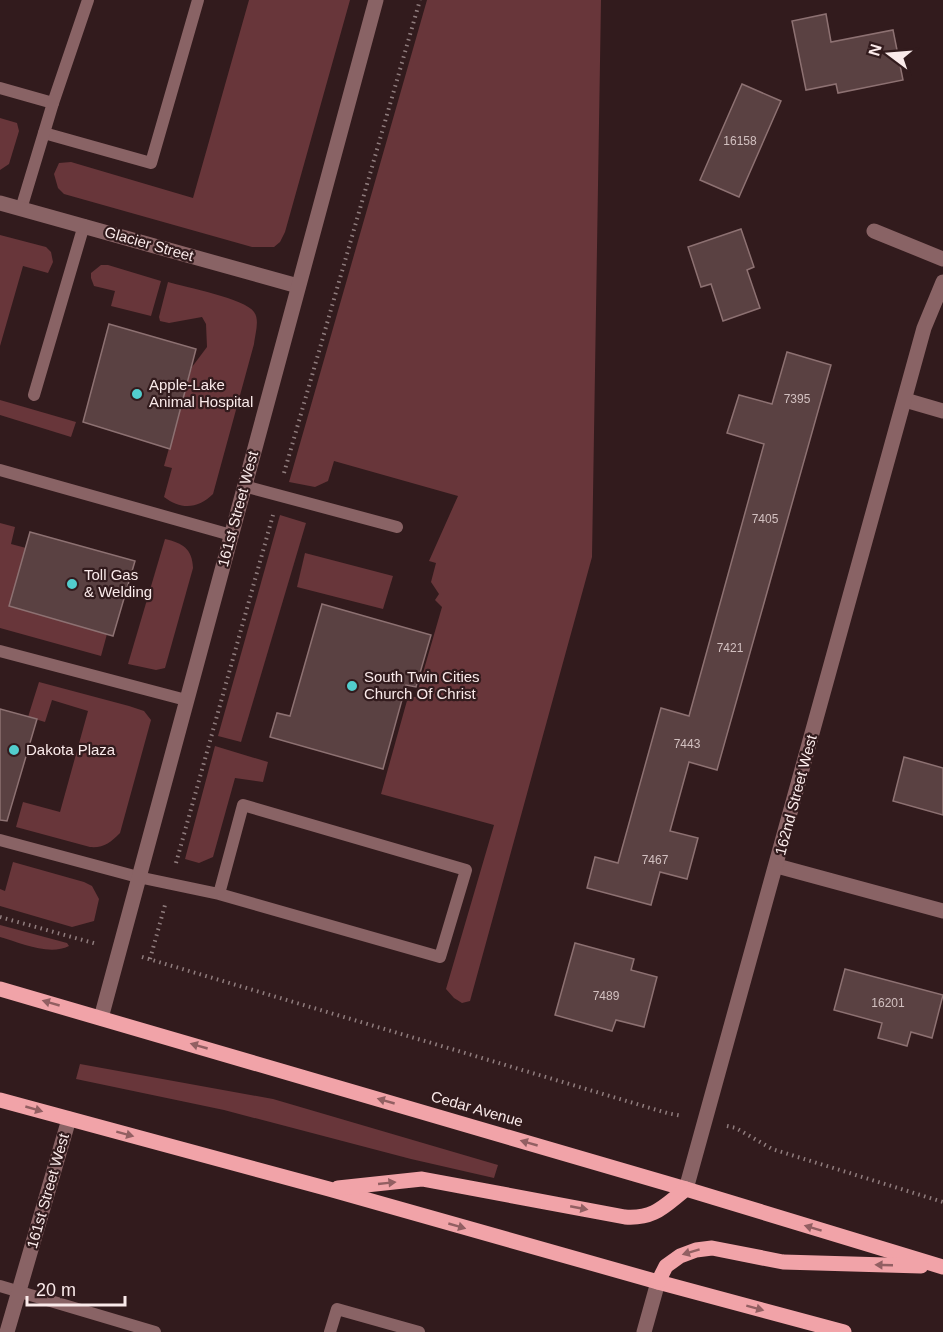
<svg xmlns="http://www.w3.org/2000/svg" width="943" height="1332" font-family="Helvetica,sans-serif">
	<rect width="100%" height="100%" fill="#321b1d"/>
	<g fill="#68363a">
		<polygon points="249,0 350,0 285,232 280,242 274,247 252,247 64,194 58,188 54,174 59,163 71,162 193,198"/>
		<polygon points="427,0 601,0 592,557 470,1001 462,1003 454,998 446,989 494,825 381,794 408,697 416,697 442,607 435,600 439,594 431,582 436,563 429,561 458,496 334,461 328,481 315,487 289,482"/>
		<polygon points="0,118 17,123 19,131 9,164 0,170"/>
		<polygon points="0,235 46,247 51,252 53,262 48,273 23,266 0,346"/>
		<polygon points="101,265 108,265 161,281 151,316 111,306 115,291 94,286 91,278 91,273"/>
		<path d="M168 282C185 287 246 299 254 312 260 320 255 334 254 344L213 494C198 509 181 510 164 497L172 468 164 466 192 367 207 347 206 324 202 317 169 323 160 321 159 317Z"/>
		<polygon points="0,400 76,422 71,437 0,415"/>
		<polygon points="280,515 306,523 241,742 218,736"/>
		<polygon points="0,523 15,527 11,544 26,548 107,634 101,656 0,628"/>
		<path d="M165 539C182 543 192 548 193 568L165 668 156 670 128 664Z"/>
		<polygon points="305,553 393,576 383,609 297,587"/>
		<path d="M39 682 129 706 144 711 151 720 120 833C110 843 104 848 90 847L16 827 23 802 60 812 88 711 52 700 45 722 28 717Z"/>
		<polygon points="215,746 268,762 263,782 235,778 213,857 199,863 185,859"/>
		<polygon points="13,862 84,882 92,886 99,899 94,921 72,927 0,906 0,889 5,891"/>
		<path d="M0 925 67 943 69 946C49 956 21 943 0 937Z"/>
		<polygon points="80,1064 273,1099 498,1165 494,1178 411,1159 224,1110 76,1079"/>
	</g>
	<g fill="#5a4142" stroke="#8d7172" stroke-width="1.5">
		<polygon points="826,14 831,42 893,30 903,80 838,93 836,84 806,90 792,21"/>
		<polygon points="742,84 781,101 739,197 700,180"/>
		<polygon points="741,229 754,267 747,270 760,308 723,321 711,284 701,287 688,247"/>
		<polygon points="109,324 196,349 170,449 83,422"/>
		<polygon points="787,352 831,365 717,770 689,762 670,831 698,838 687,879 660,872 651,905 587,888 595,857 618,863 661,708 689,716 764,444 727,433 739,395 772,404"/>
		<polygon points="30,532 135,561 113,636 9,606"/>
		<polygon points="322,604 431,635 416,687 406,685 383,769 270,737 277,713 290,716"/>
		<polygon points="0,709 37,719 7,821 0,820"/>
		<polygon points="904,757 943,768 943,815 893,801"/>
		<polygon points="575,943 634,959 631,970 657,977 644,1027 616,1020 612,1031 555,1015"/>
		<polygon points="845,969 943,995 932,1038 911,1032 907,1046 878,1038 882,1023 834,1010"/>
	</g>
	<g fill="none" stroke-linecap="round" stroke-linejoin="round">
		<g stroke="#907d7e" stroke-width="4" stroke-dasharray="1.5 4.5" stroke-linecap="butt">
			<polyline points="284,473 420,0"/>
			<polyline points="176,863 273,515"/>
			<polyline points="0,917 97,944"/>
			<polyline points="142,957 667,1113 682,1116"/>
			<polyline points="150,959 165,905"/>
			<polyline points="727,1126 736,1128 772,1149 943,1202"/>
		</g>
		<g stroke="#896365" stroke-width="12">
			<polyline points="0,88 53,103"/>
			<polyline points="44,133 151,163 198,0"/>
			<polyline points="21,209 53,103 88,0"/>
			<polyline points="34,395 84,225"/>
			<polyline points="0,470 231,535"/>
			<polyline points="244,486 397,527"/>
			<polyline points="0,651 186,700"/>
			<polyline points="0,840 138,877 219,894 440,957 466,870 243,805 219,894"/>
			<polyline points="0,1286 155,1332"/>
			<polyline points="330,1332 337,1309 419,1332"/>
		</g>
		<g stroke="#896365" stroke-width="15">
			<polyline points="0,203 298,286"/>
			<polyline points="874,231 943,259"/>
			<polyline points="905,400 943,411"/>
			<polyline points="777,866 943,911"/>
			<polyline points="101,1018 376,0"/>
			<polyline points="686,1189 924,328 943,282"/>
			<polyline points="7,1332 69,1119"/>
			<polyline points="644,1332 658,1282"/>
		</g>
		<g stroke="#f1a3a8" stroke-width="15">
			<polyline points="0,989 686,1189 943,1267"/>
			<polyline points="0,1100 329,1189 658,1282 844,1332"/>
			<path d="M338 1188 422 1179 625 1217C655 1219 664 1206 686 1189"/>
			<polyline points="658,1282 666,1266 680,1256 696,1250 712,1248 783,1262 921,1266"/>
		</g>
	</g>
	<defs><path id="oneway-solid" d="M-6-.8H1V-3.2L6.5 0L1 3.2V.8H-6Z" transform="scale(1.5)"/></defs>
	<g fill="#925f62">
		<use href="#oneway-solid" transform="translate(51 1003) rotate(-164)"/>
		<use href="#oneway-solid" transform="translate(199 1046) rotate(-164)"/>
		<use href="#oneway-solid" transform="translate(386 1101) rotate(-164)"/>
		<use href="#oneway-solid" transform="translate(34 1109) rotate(16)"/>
		<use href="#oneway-solid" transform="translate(125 1134) rotate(15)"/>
		<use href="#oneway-solid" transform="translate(529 1143) rotate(-164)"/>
		<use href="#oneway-solid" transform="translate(387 1183) rotate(-6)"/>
		<use href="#oneway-solid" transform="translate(579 1208) rotate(11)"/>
		<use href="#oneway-solid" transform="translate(457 1226) rotate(16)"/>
		<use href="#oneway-solid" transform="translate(813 1228) rotate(-163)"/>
		<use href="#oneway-solid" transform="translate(691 1252) rotate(163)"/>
		<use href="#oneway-solid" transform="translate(884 1265) rotate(-178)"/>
		<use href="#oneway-solid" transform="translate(755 1308) rotate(15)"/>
	</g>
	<g fill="#52cdcd" stroke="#321b1d" stroke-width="2">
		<circle cx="137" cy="394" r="6"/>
		<circle cx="72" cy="584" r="6"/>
		<circle cx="352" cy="686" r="6"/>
		<circle cx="14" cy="750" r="6"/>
	</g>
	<g text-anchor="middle" stroke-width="4.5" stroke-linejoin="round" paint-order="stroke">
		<g font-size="12" fill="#d2c0c0">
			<text x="740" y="145">16158</text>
			<text x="797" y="403">7395</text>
			<text x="765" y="523">7405</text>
			<text x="730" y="652">7421</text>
			<text x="687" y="748">7443</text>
			<text x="655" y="864">7467</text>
			<text x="606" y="1000">7489</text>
			<text x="888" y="1007">16201</text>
		</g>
		<g font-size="15" fill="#faeaea" stroke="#321b1d">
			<text transform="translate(149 244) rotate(16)" y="5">Glacier Street</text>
			<text transform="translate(238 509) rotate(-75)" y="5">161st Street West</text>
			<text transform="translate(796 795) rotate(-75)" y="5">162nd Street West</text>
			<text transform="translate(477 1109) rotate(16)" y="5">Cedar Avenue</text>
			<text transform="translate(48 1191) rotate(-74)" y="5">161st Street West</text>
		</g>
		<g font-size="15" fill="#faeaea" stroke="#321b1d" text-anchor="start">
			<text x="149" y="390">Apple-Lake<tspan x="149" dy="17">Animal Hospital</tspan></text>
			<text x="84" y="580">Toll Gas<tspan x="84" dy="17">&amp; Welding</tspan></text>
			<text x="364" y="682">South Twin Cities<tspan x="364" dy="17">Church Of Christ</tspan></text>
			<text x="26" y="755">Dakota Plaza</text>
		</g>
	</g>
	<g transform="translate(889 54) rotate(286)" stroke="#321b1d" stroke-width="4.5" paint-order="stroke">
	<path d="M0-4.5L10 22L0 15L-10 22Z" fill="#faeaea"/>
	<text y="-9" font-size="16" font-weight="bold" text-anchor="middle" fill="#faeaea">N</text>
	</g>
	<path d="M27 1296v9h98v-9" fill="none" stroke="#faeaea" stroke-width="3"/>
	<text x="36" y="1296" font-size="18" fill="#faeaea" stroke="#321b1d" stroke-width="4.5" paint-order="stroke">20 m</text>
</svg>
